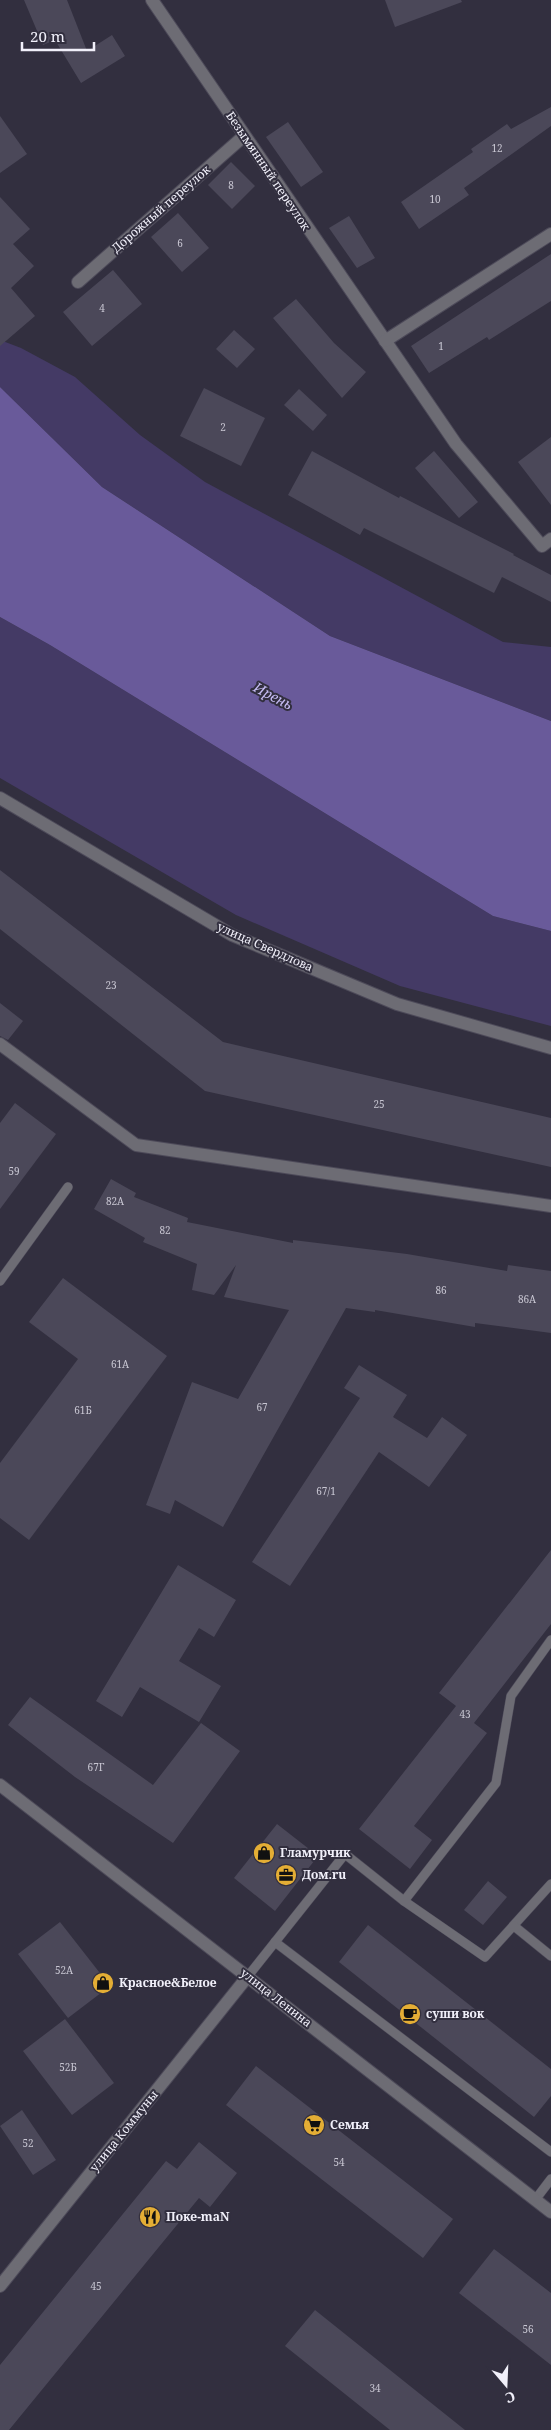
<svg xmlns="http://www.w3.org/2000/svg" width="551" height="2430" font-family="'Noto Serif',serif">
	<rect width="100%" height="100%" fill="#322f3f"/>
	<g fill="#443a65">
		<polygon points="0,340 21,348 75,377 140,435 205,482 503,642 551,647 551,721 330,636 102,487 0,387"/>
		<polygon points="0,617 50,645 493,916 551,931 551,1026 400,986 236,915 0,778"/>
	</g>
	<polygon fill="#695a9a" points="0,387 102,487 330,636 551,721 551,931 493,916 50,645 0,617"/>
	<g fill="#4b4859">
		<polygon points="24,0 67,0 87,51 112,35 125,56 81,83 55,40 43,45"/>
		<polygon points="385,0 461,0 462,2 395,27"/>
		<polygon points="551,107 551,126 464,188 469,195 419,229 401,202 473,152 471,149 507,124 511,129"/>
		<polygon points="0,116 27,154 0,173"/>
		<polygon points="288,122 323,172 301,187 266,137"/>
		<polygon points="231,162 255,186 232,209 208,185"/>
		<polygon points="0,197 30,229 13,244 34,266 11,288 35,316 0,346"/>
		<polygon points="178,213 209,248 182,272 151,237"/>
		<polygon points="349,216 375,258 357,268 329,228"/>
		<polygon points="551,254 551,301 489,340 487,337 429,373 411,346"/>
		<polygon points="113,270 142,304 92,346 63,312"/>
		<polygon points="296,299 334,343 366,372 342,398 273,318"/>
		<polygon points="234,330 255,349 237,368 216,349"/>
		<polygon points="204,388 265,418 241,466 180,436"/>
		<polygon points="299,389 327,415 313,431 284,405"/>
		<polygon points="551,437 551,505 518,462"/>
		<polygon points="312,451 399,498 400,496 514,554 513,555 551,575 551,602 502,577 494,593 364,528 360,535 288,495"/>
		<polygon points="434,451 478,502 459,518 415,468"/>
		<polygon points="0,870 223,1042 551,1118 551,1167 205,1091 0,929"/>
		<polygon points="0,1003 23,1021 8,1040 0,1036"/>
		<polygon points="15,1103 56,1134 0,1209 0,1123"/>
		<polygon points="111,1179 136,1193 134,1197 188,1218 187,1222 293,1243 293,1240 407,1254 507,1271 508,1265 551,1271 551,1333 475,1323 475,1327 375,1310 375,1312 346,1308 223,1527 175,1500 170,1514 146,1505 192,1382 238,1399 289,1310 224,1297 236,1265 214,1295 192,1290 197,1264 143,1242 145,1238 94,1209"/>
		<polygon points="63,1278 167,1356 29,1540 0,1518 0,1463 78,1359 29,1322"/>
		<polygon points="359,1365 407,1395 393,1417 427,1438 442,1417 467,1435 429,1487 379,1452 290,1586 252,1562 360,1398 344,1388"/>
		<polygon points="551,1550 551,1624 474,1723 487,1733 414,1826 432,1840 410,1869 359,1829 456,1706 439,1693"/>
		<polygon points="178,1565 236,1600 214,1637 199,1628 179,1661 221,1686 199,1722 140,1687 122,1717 96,1701"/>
		<polygon points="30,1697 153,1785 201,1723 240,1751 173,1843 75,1777 8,1725"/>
		<polygon points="277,1824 318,1856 275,1911 234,1878"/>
		<polygon points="488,1881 507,1897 483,1925 464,1910"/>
		<polygon points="60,1922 110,1986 68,2018 18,1954"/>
		<polygon points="368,1925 551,2069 551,2096 534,2117 339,1962"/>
		<polygon points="65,2019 114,2083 72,2115 23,2051"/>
		<polygon points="256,2066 453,2219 423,2258 226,2105"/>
		<polygon points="22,2110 56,2160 33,2175 0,2126"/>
		<polygon points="199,2142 237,2173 210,2207 199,2198 9,2430 0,2430 0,2365 166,2161 177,2169"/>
		<polygon points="494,2249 551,2293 551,2365 459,2293"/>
		<polygon points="315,2310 465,2430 390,2430 285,2346"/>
	</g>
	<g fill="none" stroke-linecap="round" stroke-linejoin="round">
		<g stroke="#4d4a59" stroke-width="10">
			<g id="service">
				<polyline points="0,1281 68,1187"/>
				<polyline points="404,1901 485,1957 551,1884"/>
				<polyline points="514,1926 551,1956"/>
				<polyline points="275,1942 551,2152"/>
				<polyline points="248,1976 345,1854 404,1901 496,1783 511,1696 551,1640"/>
				<polyline points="535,2200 551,2179"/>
			</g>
		</g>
		<g stroke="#4d4a59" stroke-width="14">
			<g id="minor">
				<polyline points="152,0 456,444 542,546 551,539"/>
				<polyline points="78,282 244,136"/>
				<polyline points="385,341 551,234"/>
				<polyline points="0,798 232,935 397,1004 551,1048"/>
				<polyline points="0,1044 136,1145 551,1206"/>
				<polyline points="0,2286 248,1976"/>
			</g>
		</g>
		<g stroke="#4d4a59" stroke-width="14">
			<polyline id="tertiary" points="0,1785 551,2212"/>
		</g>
		<use href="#service" stroke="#6d6c74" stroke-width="9"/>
		<use href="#minor" stroke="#6d6c74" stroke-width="12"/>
		<use href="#tertiary" stroke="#6d6c74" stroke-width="12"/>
	</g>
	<defs>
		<g id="shop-disc" transform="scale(1.125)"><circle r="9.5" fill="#e4ae35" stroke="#322f3f"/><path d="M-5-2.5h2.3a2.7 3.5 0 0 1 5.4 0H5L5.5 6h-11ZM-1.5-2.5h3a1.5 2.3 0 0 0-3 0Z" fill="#111"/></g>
		<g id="office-disc" transform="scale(1.125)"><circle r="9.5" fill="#e4ae35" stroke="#322f3f"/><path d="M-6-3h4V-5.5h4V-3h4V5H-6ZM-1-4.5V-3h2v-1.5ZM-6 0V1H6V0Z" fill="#111"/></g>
		<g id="cafe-disc" transform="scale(1.125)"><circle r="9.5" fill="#e4ae35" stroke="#322f3f"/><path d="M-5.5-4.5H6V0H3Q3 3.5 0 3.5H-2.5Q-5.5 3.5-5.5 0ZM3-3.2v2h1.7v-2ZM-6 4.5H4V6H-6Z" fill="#111"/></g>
		<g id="supermarket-disc" transform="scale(1.125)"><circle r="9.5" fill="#e4ae35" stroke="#322f3f"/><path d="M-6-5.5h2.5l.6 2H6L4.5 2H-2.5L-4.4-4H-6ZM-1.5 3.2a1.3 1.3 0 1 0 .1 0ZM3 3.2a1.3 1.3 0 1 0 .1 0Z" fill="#111"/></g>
		<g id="restaurant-disc" transform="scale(1.125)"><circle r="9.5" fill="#e4ae35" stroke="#322f3f"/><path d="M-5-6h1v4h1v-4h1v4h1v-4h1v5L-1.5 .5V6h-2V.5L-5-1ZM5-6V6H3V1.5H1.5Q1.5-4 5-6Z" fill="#111"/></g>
	</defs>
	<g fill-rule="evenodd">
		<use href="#shop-disc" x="264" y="1853"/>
		<use href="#office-disc" x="286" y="1875"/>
		<use href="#shop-disc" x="103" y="1983"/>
		<use href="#cafe-disc" x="410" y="2014"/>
		<use href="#supermarket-disc" x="314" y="2125"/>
		<use href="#restaurant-disc" x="150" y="2217"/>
	</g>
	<g text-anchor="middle" stroke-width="4" stroke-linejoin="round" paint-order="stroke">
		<g font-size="10" fill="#c8c6d2">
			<text x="497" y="152">12</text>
			<text x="231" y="189">8</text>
			<text x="435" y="203">10</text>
			<text x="180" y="247">6</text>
			<text x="102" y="312">4</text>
			<text x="441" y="350">1</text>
			<text x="223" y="431">2</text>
			<text x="111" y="989">23</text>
			<text x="379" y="1108">25</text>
			<text x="14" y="1175">59</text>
			<text x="115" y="1205">82А</text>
			<text x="165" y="1234">82</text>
			<text x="441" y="1294">86</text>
			<text x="527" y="1303">86А</text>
			<text x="120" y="1368">61А</text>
			<text x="262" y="1411">67</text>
			<text x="83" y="1414">61Б</text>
			<text x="326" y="1495">67/1</text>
			<text x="465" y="1718">43</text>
			<text x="96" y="1771">67Г</text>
			<text x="64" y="1974">52А</text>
			<text x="68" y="2071">52Б</text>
			<text x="28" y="2147">52</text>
			<text x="339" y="2166">54</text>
			<text x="96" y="2290">45</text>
			<text x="528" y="2333">56</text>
			<text x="375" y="2392">34</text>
		</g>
		<g font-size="12" fill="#f1f0fa" stroke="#322f3f">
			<text transform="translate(268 171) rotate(56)" y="4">Безымянный переулок</text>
			<text transform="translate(161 209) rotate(-41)" y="4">Дорожный переулок</text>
			<text transform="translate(265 947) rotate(24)" y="4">улица Свердлова</text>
			<text transform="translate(276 1998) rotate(38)" y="4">улица Ленина</text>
			<text transform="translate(124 2131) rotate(-51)" y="4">улица Коммуны</text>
		</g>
		<g font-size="12" font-weight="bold" fill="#f1f0fa" stroke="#322f3f" text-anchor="start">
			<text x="280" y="1857">Гламурчик</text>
			<text x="302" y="1879">Дом.ru</text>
			<text x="119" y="1987">Красное&amp;Белое</text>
			<text x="426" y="2018">суши вок</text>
			<text x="330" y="2129">Семья</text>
			<text x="166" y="2221">Поке-maN</text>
		</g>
		<g font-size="14" font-style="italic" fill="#c6bcf3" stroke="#322f3f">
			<text transform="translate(273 696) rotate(28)" y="5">Ирень</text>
		</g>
	</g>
	<g transform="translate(506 2385) rotate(161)" stroke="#322f3f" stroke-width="4" paint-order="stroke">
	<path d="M0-4L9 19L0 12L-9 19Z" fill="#f1f0fa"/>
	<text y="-8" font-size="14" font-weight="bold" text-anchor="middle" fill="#f1f0fa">С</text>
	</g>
	<path d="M22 42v8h72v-8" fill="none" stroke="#f1f0fa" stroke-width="2.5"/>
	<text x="30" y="42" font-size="15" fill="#f1f0fa" stroke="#322f3f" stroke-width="4" paint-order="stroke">20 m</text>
</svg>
